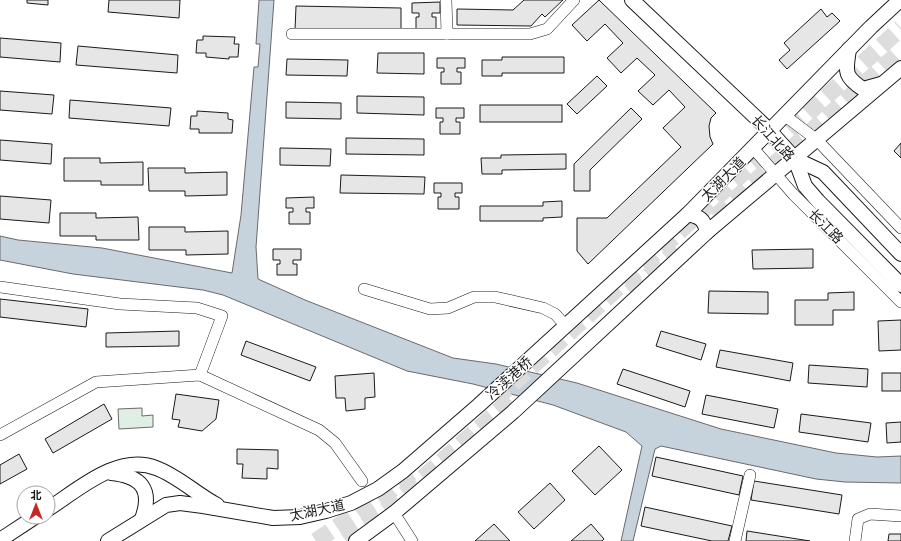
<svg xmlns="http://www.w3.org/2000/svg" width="901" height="541" font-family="Manrope,'Noto Sans SC',sans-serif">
	<rect width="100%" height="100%" fill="#fff"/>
	<polygon fill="#e0efe3" stroke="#6a6a6a" points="142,408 142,416 153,415 153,427 119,429 118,409"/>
	<polygon fill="#c6d2dc" stroke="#6a6a6a" points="259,0 274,0 256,247 258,279 305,300 453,358 496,364 577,383 721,429 836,453 877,457 901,456 901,483 845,482 816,479 661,446 655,449 633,541 621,541 642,446 626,432 553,405 473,384 407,371 223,295 203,290 73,274 0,260 0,236 18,240 102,248 232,273 241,215 254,67 258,67 260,44 256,44"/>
	<g fill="#e6e6e6" stroke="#1a1a1a">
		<polygon points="27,0 48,0 48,5 27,3"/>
		<polygon points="109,0 180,0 179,18 108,12"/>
		<polygon points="524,0 563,0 545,17 542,14 531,26 457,25 457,9 513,10"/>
		<polygon points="599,0 716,113 711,118 709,126 710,137 713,144 588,264 577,251 577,218 607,218 681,147 663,128 685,107 669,90 653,105 638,91 655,75 637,58 621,73 607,58 623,43 605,24 587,41 572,25"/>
		<polygon points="440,2 440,13 432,13 432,17 436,17 436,29 416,29 416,17 419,17 419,13 412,13 412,3"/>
		<polygon points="296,6 401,8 401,32 295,30"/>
		<polygon points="821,9 827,17 832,13 840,21 787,69 779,60 790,50 784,43"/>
		<polygon points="203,36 235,37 234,44 239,44 238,57 229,57 229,59 206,57 206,53 196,53 197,40 203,40"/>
		<polygon points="0,38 61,43 60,62 0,57"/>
		<polygon points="78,46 178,55 177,73 76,65"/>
		<polygon points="378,53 424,53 424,74 377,73"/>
		<polygon points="502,57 564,57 564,73 502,73 502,76 482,76 482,60 502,60"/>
		<polygon points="437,58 465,58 465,68 457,68 457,72 461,72 461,84 441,84 441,72 444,72 444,68 437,68"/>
		<polygon points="287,59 348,60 347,76 286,75"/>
		<polygon points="597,76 607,86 577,114 567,104"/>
		<polygon points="0,91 54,95 52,114 0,110"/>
		<polygon points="357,96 424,97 424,115 357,113"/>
		<polygon points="70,100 171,108 169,126 69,118"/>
		<polygon points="286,102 341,103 341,119 286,118"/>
		<rect x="480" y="105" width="82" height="17"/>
		<polygon points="436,108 464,108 464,118 456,118 456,122 460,122 460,134 440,134 440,122 443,122 443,118 436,118"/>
		<polygon points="631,108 642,119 590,170 590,191 574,191 574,164"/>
		<polygon points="197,111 228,113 228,119 233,120 232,133 199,133 199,129 190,129 191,116 197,116"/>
		<polygon points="346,138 424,139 424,155 346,154"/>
		<polygon points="0,140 52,144 51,164 0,160"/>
		<polygon points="901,143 901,158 894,151"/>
		<polygon points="280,148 331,149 330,166 280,165"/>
		<polygon points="566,154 566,169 502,170 502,174 482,174 481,158 501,158 501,155"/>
		<polygon points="64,158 100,158 100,163 143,162 143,185 101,185 101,181 64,181"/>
		<polygon points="148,168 185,168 185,173 227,172 227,195 185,196 185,191 149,191"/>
		<polygon points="341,175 425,177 424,194 340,193"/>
		<polygon points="434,183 462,183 462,193 455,193 455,197 459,197 459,209 438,209 438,197 441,197 441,193 434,193"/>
		<polygon points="0,196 51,200 49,223 0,219"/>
		<polygon points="314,197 314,208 306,208 306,212 310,212 310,224 289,224 289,212 293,212 293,208 286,208 286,198"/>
		<polygon points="562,201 562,217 543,218 543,221 480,221 480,206 543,206 543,202"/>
		<polygon points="60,213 96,213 96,218 138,217 139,240 96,240 96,236 60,236"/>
		<polygon points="149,227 185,227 185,232 228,231 228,254 186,255 186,250 149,250"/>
		<polygon points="273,249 301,249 301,260 293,260 293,264 297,264 297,275 277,275 277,264 280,264 280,260 273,260"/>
		<polygon points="813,249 813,268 753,269 752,250"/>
		<polygon points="709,291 768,292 768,314 708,313"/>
		<polygon points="854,292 854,310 833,310 833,325 795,325 795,300 828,300 828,293"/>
		<polygon points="0,299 88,309 86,327 0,317"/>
		<polygon points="901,320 901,350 879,351 878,321"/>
		<polygon points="179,331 179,346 106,347 106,333"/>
		<polygon points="661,331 706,344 701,360 656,346"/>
		<polygon points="246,341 316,367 310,381 241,355"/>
		<polygon points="720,350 793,363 790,381 716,367"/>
		<polygon points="809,365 868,369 867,387 808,383"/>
		<polygon points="623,369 690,391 685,407 617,384"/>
		<polygon points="374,373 375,397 365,398 365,409 346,411 345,398 336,398 335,376"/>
		<rect x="882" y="373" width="19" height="18"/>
		<polygon points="176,394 219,400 216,419 202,431 178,427 180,420 172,419"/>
		<polygon points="706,395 778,409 774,428 702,414"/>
		<polygon points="104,404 112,419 53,453 45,439"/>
		<polygon points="801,414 871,423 868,442 799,432"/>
		<polygon points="901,422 901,442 887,443 886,423"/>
		<polygon points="599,446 622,470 595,495 572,471"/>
		<polygon points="237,449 278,450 278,469 267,468 267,479 242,478 243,464 237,464"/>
		<polygon points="19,454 27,469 0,484 0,465"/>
		<polygon points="656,457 743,476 739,495 652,476"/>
		<polygon points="754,481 842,495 839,514 751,500"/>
		<polygon points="550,483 565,500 534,529 518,512"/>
		<polygon points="645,507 732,526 728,541 712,541 641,526"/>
		<polygon points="494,524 510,541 475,541"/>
		<polygon points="591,524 604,539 602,541 571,541"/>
		<polygon points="747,531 810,541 746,541"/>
		<polygon points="889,534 901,534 901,541 888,541"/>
	</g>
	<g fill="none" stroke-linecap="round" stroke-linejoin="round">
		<g stroke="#ddd" stroke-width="17" stroke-dasharray="17 8" stroke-linecap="butt">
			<polyline points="715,217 901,51"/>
			<polyline points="630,292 678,250"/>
			<polyline points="494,400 537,362 901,28"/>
			<polyline points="316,541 389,492 417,467"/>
			<polyline points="346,541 380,516 514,397"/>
		</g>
		<g stroke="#1a1a1a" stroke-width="12">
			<g id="minor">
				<polyline points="446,0 447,34"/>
				<polyline points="292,34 530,34 547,29 574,0"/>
				<polyline points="784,115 817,140 901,228"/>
				<polyline points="753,148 793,194 901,302"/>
				<polyline points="0,287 120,304 197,308 222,316 200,375"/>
				<polyline points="364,289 430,309 448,308 474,297 495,297 543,308 555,314 566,326"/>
				<polyline points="0,435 96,382 200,375 319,430 335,443 362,481"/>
				<polyline points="394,513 412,541"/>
				<polyline points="735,541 750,475"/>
				<polyline points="855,541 858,519 870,514 901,516"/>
			</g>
		</g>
		<g stroke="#1a1a1a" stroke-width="16">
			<g id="major">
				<polyline points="632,0 769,130 795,159 805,186 818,201 901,285"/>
				<path d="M849 49C846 71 843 76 863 89L881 84"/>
				<polyline points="795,159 823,172 901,254"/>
				<path d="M688 214C700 217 704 219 707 232"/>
				<path d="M111 473C141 476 153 489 142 519"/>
				<path d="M48 509C78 490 118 453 156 468 178 476 196 494 217 505"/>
				<polyline points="0,540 35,517"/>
				<polyline points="108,541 166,505 180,503 203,506 273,518 300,517 326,511 351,503 378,489 403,471 479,405 688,214 871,27 900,0"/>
				<polyline points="356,541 394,513 513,412 707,232 901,68"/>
			</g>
		</g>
		<use href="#minor" stroke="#fff" stroke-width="11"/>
		<use href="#major" stroke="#fff" stroke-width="14"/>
	</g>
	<g text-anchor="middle" stroke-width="3" stroke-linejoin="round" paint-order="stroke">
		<g font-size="14" fill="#1a1a1a" stroke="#fff">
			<text transform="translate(773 138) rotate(48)" y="5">长江北路</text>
			<text transform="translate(723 179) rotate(-45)" y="5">太湖大道</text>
			<text transform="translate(826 226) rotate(45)" y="5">长江路</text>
			<text transform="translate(509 378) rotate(-42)" y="5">冷渎港桥</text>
			<text transform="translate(317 510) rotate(-12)" y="5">太湖大道</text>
		</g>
	</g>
	<g transform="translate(36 505)"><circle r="19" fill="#ffffff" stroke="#a3a3a3"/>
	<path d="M0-3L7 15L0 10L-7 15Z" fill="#c62828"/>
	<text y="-6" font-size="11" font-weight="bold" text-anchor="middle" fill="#1a1a1a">北</text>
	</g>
</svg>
